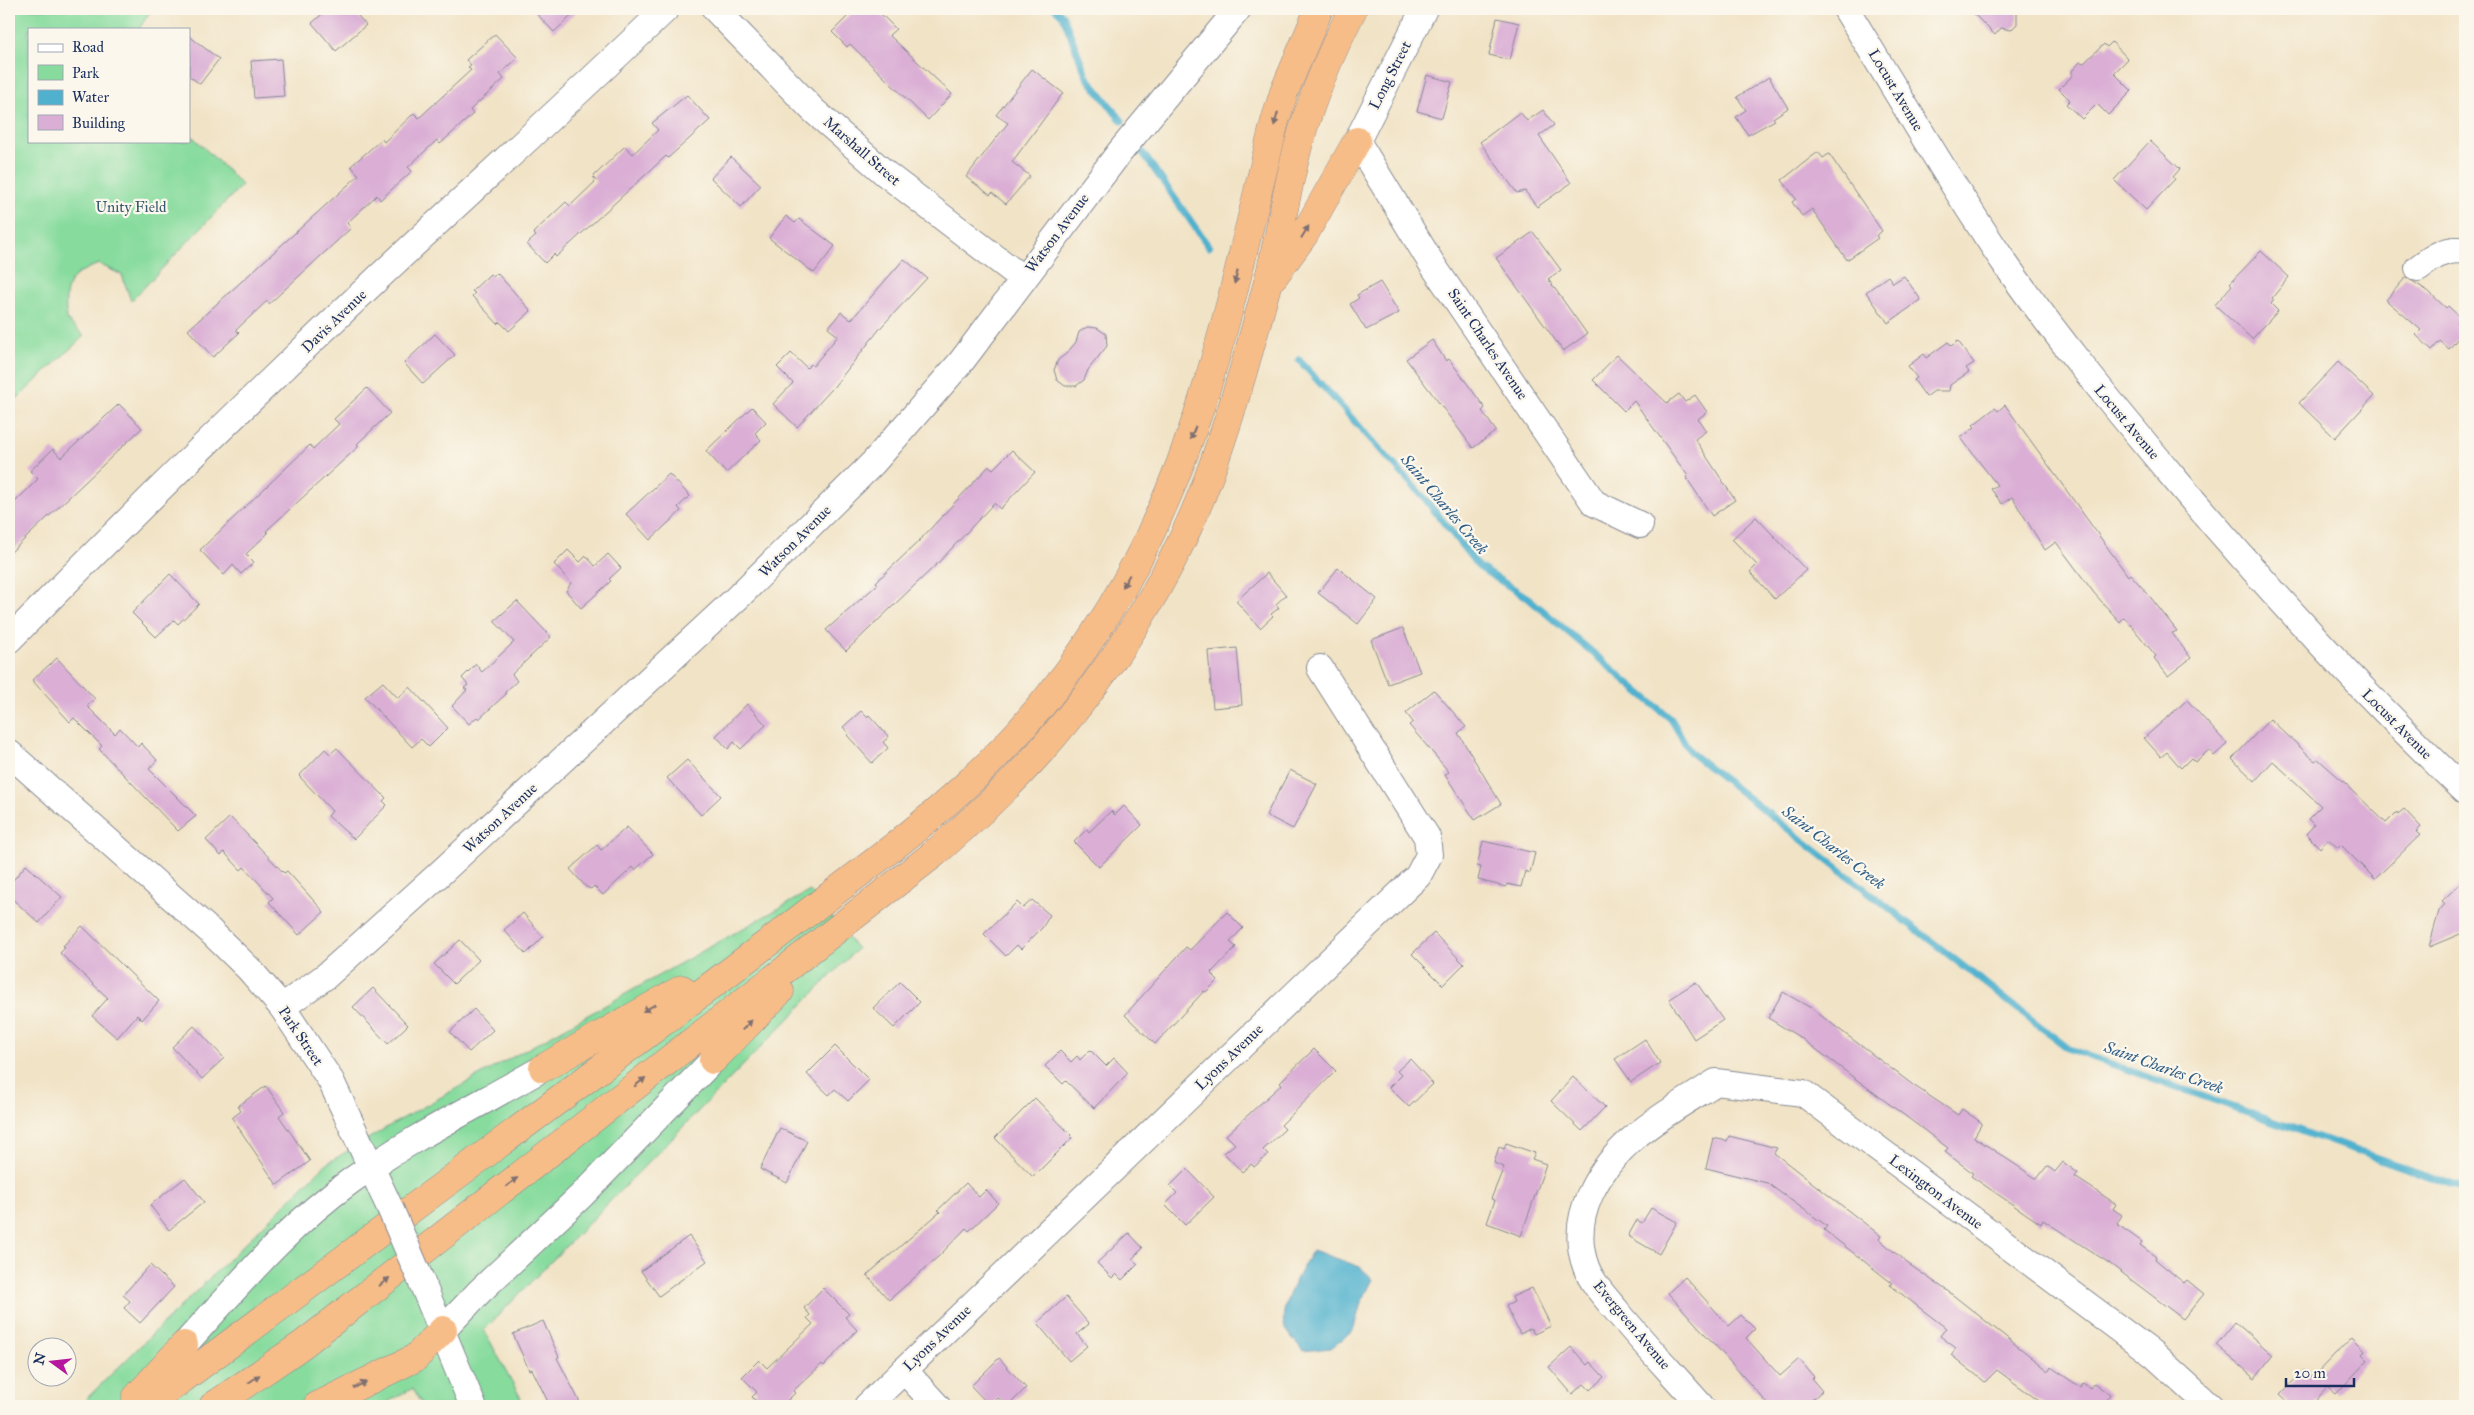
<svg xmlns="http://www.w3.org/2000/svg" width="2474" height="1415" font-family="'IM FELL Great Primer',serif">
	<rect width="100%" height="100%" fill="#fbf7ec"/>
	<filter id="ink" filterUnits="userSpaceOnUse"><feTurbulence type="fractalNoise" baseFrequency=".02" numOctaves="2"/><feDisplacementMap in="SourceGraphic" scale="10" xChannelSelector="R" yChannelSelector="G"/><feConvolveMatrix kernelMatrix="1 2 1 2 8 2 1 2 1" color-interpolation-filters="sRGB"/></filter>
	<filter id="wash" filterUnits="userSpaceOnUse"><feTurbulence type="fractalNoise" baseFrequency=".0096" numOctaves="4" result="noise"/><feDisplacementMap in="SourceGraphic" scale="20" xChannelSelector="R" yChannelSelector="G"/><feGaussianBlur stdDeviation="1.12" result="paint"/><feColorMatrix in="noise" values="0 0 0 0 0 0 0 0 0 0 0 0 0 0 0 0 0 1.4 0 .05"/><feComposite in="paint" operator="in"/></filter>
	<g filter="url(#wash)">
		<rect width="100%" height="100%" fill="#f1e3c6"/>
		<g fill="#86db9d" stroke="#50857e">
			<path d="M9 9 151 10 139 29H29V141H189V133L242 185 131 301 122 275 99 264C65 276 65 286 66 319L84 336 9 406Z"/>
			<polygon points="810,891 857,949 484,1330 525,1406 423,1406 412,1389 380,1406 79,1406 326,1164 391,1125"/>
		</g>
		<path fill="#4fb1ce" stroke="#357096" d="M1313 1250 1360 1267 1373 1279 1361 1303 1353 1331 1331 1348 1303 1351C1298 1344 1287 1333 1284 1325 1279 1305 1303 1266 1313 1250Z"/>
		<g fill="none" stroke-linecap="round" stroke-linejoin="round">
			<g stroke="#4fb1ce" stroke-width="7">
				<polyline points="1056,9 1063,16 1087,77 1122,121"/>
				<polyline points="1140,149 1209,247"/>
				<polyline points="1299,360 1426,500 1479,567 1528,598 1671,719 1691,753 2069,1049 2465,1189"/>
			</g>
		</g>
		<g id="blocks">
			<g fill="#daaed5">
				<polygon points="328,9 352,9 366,25 336,51 312,23"/>
				<polygon points="532,9 579,9 554,32"/>
				<polygon points="855,9 876,9 896,29 889,35 952,94 928,120 850,44 847,47 832,32"/>
				<polygon points="1969,9 2017,9 2017,24 2011,30 2001,28 1995,35"/>
				<polygon points="1497,18 1519,23 1510,60 1489,55"/>
				<polygon points="495,34 518,58 500,74 504,79 470,110 473,114 440,144 437,140 408,167 412,171 380,200 377,195 347,223 351,228 269,304 267,301 236,330 239,333 213,357 188,330 359,175 351,166 382,139 384,142 414,113 419,118 471,70 468,67 471,65 466,60"/>
				<polygon points="189,36 219,59 200,84 189,76"/>
				<polygon points="2112,42 2128,59 2114,73 2132,91 2108,115 2097,104 2082,119 2066,104 2070,100 2059,89 2072,76 2072,71 2080,62 2084,63 2104,44 2107,47"/>
				<polygon points="281,59 284,96 254,98 251,61"/>
				<polygon points="1032,69 1063,93 1012,162 1030,176 1006,204 992,193 990,195 966,177 1008,123 996,115"/>
				<polygon points="1427,75 1452,82 1442,118 1417,111"/>
				<polygon points="1769,77 1788,108 1773,118 1775,120 1748,135 1736,117 1746,110 1737,97"/>
				<polygon points="687,95 710,120 668,158 666,156 556,257 554,254 545,263 527,244 536,236 533,233 566,202 570,206 596,181 593,177 625,146 633,154 658,130 652,123"/>
				<polygon points="1543,110 1554,125 1539,136 1571,183 1537,207 1525,191 1517,193 1480,142 1520,112 1527,121"/>
				<polygon points="2150,141 2180,169 2173,177 2175,179 2146,210 2114,180"/>
				<polygon points="1818,152 1823,158 1829,154 1882,231 1876,236 1878,238 1847,260 1812,209 1802,216 1792,202 1796,199 1782,180"/>
				<polygon points="731,157 761,185 741,207 711,178"/>
				<polygon points="786,216 795,223 799,219 835,246 814,273 769,238"/>
				<polygon points="1533,232 1561,270 1548,279 1587,334 1563,351 1496,258"/>
				<polygon points="2261,251 2289,277 2272,298 2274,300 2271,304 2278,311 2252,339 2215,305 2232,285 2230,283"/>
				<polygon points="904,259 927,278 882,326 832,389 797,427 773,404 793,383 777,367 791,353 807,368 811,364 813,366 838,336 828,328 841,312 851,320"/>
				<polygon points="497,273 531,311 509,331 500,322 498,324 472,296 475,293 472,291 490,274 493,277"/>
				<polygon points="1888,276 1893,283 1904,276 1921,300 1888,323 1866,292"/>
				<polygon points="2406,277 2428,291 2446,308 2448,306 2461,318 2457,323 2465,330 2449,349 2440,341 2432,350 2416,335 2421,330 2386,300"/>
				<polygon points="1380,282 1399,313 1366,330 1350,304 1359,298 1357,295"/>
				<polygon points="1087,327 1097,328 1106,334 1107,346 1088,370 1084,380 1076,386 1065,386 1057,380 1054,370 1058,360 1066,354 1076,342 1079,332"/>
				<polygon points="435,334 455,355 423,384 404,363"/>
				<polygon points="1432,340 1446,361 1449,359 1485,408 1482,411 1496,431 1473,448 1406,359"/>
				<polygon points="1958,341 1974,363 1966,368 1969,372 1950,385 1949,391 1934,391 1926,397 1914,380 1917,378 1908,366 1924,354 1926,358 1948,342 1951,346"/>
				<polygon points="1617,355 1667,403 1679,394 1685,402 1695,395 1707,412 1698,419 1706,431 1695,439 1735,500 1712,516 1686,477 1688,476 1634,401 1624,411 1593,380"/>
				<polygon points="2338,362 2374,396 2335,438 2299,403"/>
				<polygon points="367,388 390,413 357,444 359,446 266,531 268,533 246,554 254,562 241,574 233,565 224,575 200,550 310,445 313,449 339,424 334,419"/>
				<polygon points="119,404 142,428 9,554 9,508 38,479 30,471 53,449 61,458"/>
				<polygon points="2005,405 2128,576 2130,574 2148,594 2177,631 2172,633 2191,658 2168,676 2154,658 2156,656 2124,617 2120,622 2094,593 2056,542 2045,550 2012,497 2002,504 1991,489 1997,485 1961,438 1975,427 1973,425 1995,408 1998,411"/>
				<polygon points="752,407 766,422 755,433 761,440 726,473 706,451"/>
				<polygon points="1012,450 1035,472 1000,509 994,503 939,562 846,651 826,630 878,584 876,582 918,542 989,466 993,469"/>
				<polygon points="669,474 690,496 678,507 681,511 650,540 626,514"/>
				<polygon points="1756,517 1806,570 1775,599 1750,572 1757,565 1732,539"/>
				<polygon points="568,550 580,562 586,556 595,566 608,554 621,568 609,579 611,581 581,608 566,591 571,583 554,564"/>
				<polygon points="1338,568 1377,599 1358,624 1318,593"/>
				<polygon points="1267,573 1286,595 1276,604 1279,608 1271,614 1273,616 1260,628 1236,601"/>
				<polygon points="170,574 199,604 178,624 174,620 156,637 132,613"/>
				<polygon points="517,601 551,637 512,674 517,681 505,692 506,694 479,719 477,717 469,724 452,706 467,690 464,688 468,685 462,678 476,664 482,672 514,642 494,621"/>
				<polygon points="1403,628 1420,672 1388,684 1371,640"/>
				<polygon points="1237,648 1242,705 1213,708 1208,651"/>
				<polygon points="57,658 95,699 87,706 115,734 120,728 138,747 141,743 157,760 149,769 196,816 178,831 99,749 102,746 74,718 70,722 32,680"/>
				<polygon points="383,682 398,698 410,687 448,728 429,747 421,739 412,747 365,697"/>
				<polygon points="1434,690 1466,727 1458,733 1501,804 1475,820 1445,775 1449,772 1409,725 1413,722 1406,713"/>
				<polygon points="2187,700 2227,744 2214,756 2209,750 2195,762 2191,758 2181,768 2167,752 2161,757 2144,738"/>
				<polygon points="747,704 766,725 741,749 734,742 728,749 716,736"/>
				<polygon points="861,711 867,717 869,715 889,737 883,742 888,748 872,763 847,735 849,734 843,727"/>
				<polygon points="2270,719 2315,761 2318,759 2344,782 2386,823 2397,812 2398,814 2404,809 2421,827 2416,832 2420,835 2375,879 2341,845 2338,848 2328,839 2320,848 2306,834 2314,825 2308,819 2321,806 2273,761 2255,781 2232,759"/>
				<polygon points="337,748 386,798 383,801 387,805 354,839 328,816 332,811 299,776 325,749 330,754"/>
				<polygon points="687,760 721,796 701,815 667,778"/>
				<polygon points="1290,770 1317,784 1293,829 1266,815"/>
				<polygon points="1124,806 1142,825 1099,867 1074,842 1087,829 1089,832 1111,811 1115,815"/>
				<polygon points="230,817 284,873 287,871 324,912 299,935 269,902 273,898 244,867 241,870 224,852 221,856 206,840"/>
				<polygon points="627,827 653,854 635,870 633,867 603,895 594,886 591,889 586,887 570,869 597,845 601,850"/>
				<polygon points="1483,841 1535,853 1530,873 1525,871 1521,887 1507,884 1506,887 1478,880 1481,867 1477,866"/>
				<polygon points="26,865 62,897 39,923 9,896 9,885"/>
				<polygon points="2465,879 2465,932 2429,947 2439,911 2445,904 2442,901"/>
				<polygon points="1032,900 1050,915 1042,928 1021,949 1017,945 1006,956 984,934 1017,902 1023,908"/>
				<polygon points="1227,912 1243,928 1230,942 1236,947 1211,973 1218,980 1206,992 1204,991 1155,1044 1125,1015 1186,947 1190,950"/>
				<polygon points="523,913 543,937 526,954 504,930"/>
				<polygon points="82,926 159,1001 142,1020 137,1015 117,1038 92,1016 108,998 60,953 65,948 63,946"/>
				<polygon points="1434,933 1464,964 1443,985 1412,954"/>
				<polygon points="460,940 479,960 454,984 434,964"/>
				<polygon points="900,982 920,1002 894,1028 873,1008"/>
				<polygon points="1696,982 1723,1020 1694,1039 1669,999"/>
				<polygon points="373,988 408,1025 388,1044 353,1007"/>
				<polygon points="1783,992 1811,1008 1913,1085 1958,1115 1962,1109 1982,1123 1974,1137 2037,1179 2047,1166 2055,1172 2063,1162 2078,1173 2075,1177 2116,1204 2113,1209 2122,1215 2117,1224 2142,1242 2140,1245 2156,1257 2155,1259 2184,1283 2187,1280 2204,1294 2183,1319 2109,1263 2043,1220 2041,1224 1971,1176 1973,1173 1945,1152 1948,1148 1801,1038 1768,1018"/>
				<polygon points="474,1009 493,1030 469,1052 450,1032"/>
				<polygon points="194,1026 224,1058 202,1079 172,1047"/>
				<polygon points="1645,1039 1660,1063 1631,1082 1615,1059"/>
				<polygon points="835,1046 869,1080 848,1101 835,1089 829,1095 807,1074"/>
				<polygon points="1314,1049 1336,1071 1281,1125 1285,1129 1263,1150 1268,1155 1254,1167 1251,1164 1242,1172 1224,1153 1235,1144 1226,1135 1282,1084 1280,1082"/>
				<polygon points="1090,1050 1106,1066 1114,1058 1128,1073 1094,1108 1066,1081 1063,1084 1045,1066 1060,1051 1071,1062 1077,1056 1080,1060"/>
				<polygon points="1410,1059 1433,1084 1409,1107 1389,1087 1401,1075 1397,1071"/>
				<polygon points="1573,1077 1605,1107 1582,1131 1551,1101"/>
				<polygon points="266,1086 284,1112 279,1116 310,1161 277,1185 232,1118 241,1111 238,1106"/>
				<polygon points="1035,1098 1073,1137 1033,1177 995,1138"/>
				<polygon points="780,1128 807,1141 787,1183 760,1169"/>
				<polygon points="1729,1136 1777,1148 1774,1153 1881,1236 1879,1239 1907,1263 1949,1292 2049,1371 2051,1367 2080,1387 2083,1383 2090,1388 2094,1383 2110,1395 2107,1400 2115,1406 2046,1406 1997,1370 1985,1382 1951,1355 1956,1348 1940,1336 1946,1328 1890,1285 1892,1283 1824,1230 1827,1226 1767,1183 1706,1168 1713,1138 1727,1141"/>
				<polygon points="1506,1143 1535,1153 1532,1159 1546,1164 1521,1236 1487,1223 1495,1200 1491,1199 1504,1167 1494,1163 1499,1147 1504,1149"/>
				<polygon points="1187,1169 1214,1197 1185,1225 1165,1205 1177,1193 1170,1186"/>
				<polygon points="185,1178 204,1202 169,1230 150,1205"/>
				<polygon points="966,1183 979,1197 986,1190 998,1203 969,1231 966,1228 939,1256 889,1300 867,1275 940,1212 938,1210"/>
				<polygon points="1651,1208 1677,1222 1659,1254 1628,1236 1637,1220 1642,1223"/>
				<polygon points="1129,1233 1143,1248 1132,1259 1138,1264 1122,1280 1116,1274 1112,1278 1097,1263"/>
				<polygon points="689,1236 707,1261 659,1296 641,1271"/>
				<polygon points="150,1265 174,1287 140,1323 124,1308 130,1301 123,1295"/>
				<polygon points="1685,1277 1729,1326 1741,1315 1755,1329 1746,1338 1780,1376 1799,1359 1814,1377 1812,1379 1822,1391 1805,1406 1770,1406 1668,1293"/>
				<polygon points="823,1288 849,1314 845,1317 857,1330 824,1366 822,1364 793,1391 795,1393 782,1406 761,1406 752,1397 757,1392 742,1377 759,1360 767,1368 813,1324 807,1318 810,1315 804,1308"/>
				<polygon points="1532,1288 1551,1326 1534,1334 1531,1328 1520,1334 1506,1306 1514,1302 1512,1297"/>
				<polygon points="1066,1297 1089,1324 1077,1334 1087,1346 1069,1361 1037,1323"/>
				<polygon points="543,1321 559,1357 557,1358 582,1406 550,1406 532,1369 529,1370 513,1334"/>
				<polygon points="2235,1322 2273,1355 2255,1378 2216,1345"/>
				<polygon points="2352,1337 2365,1350 2362,1354 2368,1360 2336,1394 2328,1387 2310,1406 2292,1406 2280,1395 2304,1370 2313,1378"/>
				<polygon points="1571,1347 1587,1365 1590,1362 1604,1377 1590,1390 1584,1384 1572,1394 1549,1367"/>
				<polygon points="999,1358 1026,1388 1008,1406 998,1398 990,1406 971,1386"/>
			</g>
		</g>
	</g>
	<g filter="url(#ink)">
		<use href="#blocks" fill-opacity="0" stroke="#868992" stroke-width="1"/>
		<g fill="none" stroke-linecap="round" stroke-linejoin="round">
			<g stroke="#868992" stroke-width="28">
				<g id="minor">
					<polyline points="715,9 814,111 886,174 1022,278"/>
					<polyline points="1424,9 1357,141 1432,264 1594,503 1640,525"/>
					<path d="M1846 9C1899 95 1949 182 2006 265 2058 339 2116 409 2174 478 2267 588 2361 691 2465 791"/>
					<path d="M2418 268C2433 257 2446 247 2465 251"/>
					<path d="M9 640C130 517 253 396 378 278 474 188 571 100 666 9"/>
					<polyline points="9,753 210,931 249,969 282,1007 331,1081 390,1208"/>
					<polyline points="282,1007 326,976 435,878 737,598 873,463 961,362 1119,153 1238,9"/>
					<polyline points="420,1278 473,1406"/>
					<polyline points="443,1330 480,1291 581,1196 713,1060"/>
					<path d="M184 1345C237 1287 287 1226 352 1180 412 1137 479 1105 543 1068"/>
					<polyline points="904,1370 937,1406"/>
					<polyline points="867,1406 1418,876 1429,855 1427,837 1320,668"/>
					<path d="M1701 1406C1673 1374 1643 1343 1616 1310 1605 1297 1592 1283 1586 1267 1567 1216 1600 1166 1637 1135 1661 1115 1690 1099 1716 1082L1803 1093 2153 1354 2210 1406"/>
				</g>
			</g>
			<g stroke="#868992" stroke-width="29">
				<g id="highway">
					<polyline points="1274,276 1304,235 1357,141"/>
					<polyline points="713,1060 780,991"/>
					<polyline points="543,1068 682,989"/>
					<polyline points="136,1398 184,1345"/>
					<path d="M146 1406C313 1282 480 1158 647 1034 709 987 771 941 832 894 877 860 922 826 964 787 1020 736 1070 674 1110 609 1202 458 1233 290 1275 121L1284 92 1319 9"/>
					<path d="M213 1406 302 1345 935 853C971 821 1007 789 1039 753 1110 673 1171 579 1208 479 1231 417 1249 353 1266 289 1279 241 1286 191 1299 143 1312 97 1331 52 1353 9"/>
					<polyline points="317,1406 415,1358 443,1330"/>
				</g>
			</g>
			<use href="#minor" stroke="#fff" stroke-width="26"/>
			<use href="#highway" stroke="#f7bd88" stroke-width="28"/>
			<g stroke="#868992" stroke-width="28" stroke-linecap="butt">
				<polyline id="minor-bridge" points="390,1208 420,1278"/>
			</g>
			<use href="#minor-bridge" stroke="#fff" stroke-width="26"/>
		</g>
		<defs><path id="oneway-solid" d="M-6-.8H1V-3.2L6.5 0L1 3.2V.8H-6Z" transform="scale(1.25)"/></defs>
		<g fill="#7e6f71">
			<use href="#oneway-solid" transform="translate(1276 119) rotate(106)"/>
			<use href="#oneway-solid" transform="translate(1305 232) rotate(-58)"/>
			<use href="#oneway-solid" transform="translate(1236 277) rotate(104)"/>
			<use href="#oneway-solid" transform="translate(1193 433) rotate(111)"/>
			<use href="#oneway-solid" transform="translate(1126 581) rotate(119)"/>
			<use href="#oneway-solid" transform="translate(649 1008) rotate(150)"/>
			<use href="#oneway-solid" transform="translate(747 1025) rotate(-46)"/>
			<use href="#oneway-solid" transform="translate(640 1082) rotate(-38)"/>
			<use href="#oneway-solid" transform="translate(512 1182) rotate(-38)"/>
			<use href="#oneway-solid" transform="translate(384 1282) rotate(-38)"/>
			<use href="#oneway-solid" transform="translate(254 1379) rotate(-35)"/>
			<use href="#oneway-solid" transform="translate(360 1385) rotate(-26)"/>
		</g>
	</g>
	<g text-anchor="middle" stroke-width="4.5" stroke-linejoin="round" paint-order="stroke">
		<g font-size="15" fill="#1b2f5e" stroke="#fbf7ec">
			<text transform="translate(1390 75) rotate(-63)" y="5">Long Street</text>
			<text transform="translate(1896 90) rotate(59)" y="5">Locust Avenue</text>
			<text transform="translate(862 151) rotate(41)" y="5">Marshall Street</text>
			<text transform="translate(1057 233) rotate(-53)" y="5">Watson Avenue</text>
			<text transform="translate(334 321) rotate(-44)" y="5">Davis Avenue</text>
			<text transform="translate(1488 344) rotate(56)" y="5">Saint Charles Avenue</text>
			<text transform="translate(2127 422) rotate(50)" y="5">Locust Avenue</text>
			<text transform="translate(795 541) rotate(-45)" y="5">Watson Avenue</text>
			<text transform="translate(2397 724) rotate(45)" y="5">Locust Avenue</text>
			<text transform="translate(500 818) rotate(-43)" y="5">Watson Avenue</text>
			<text transform="translate(301 1036) rotate(56)" y="5">Park Street</text>
			<text transform="translate(1229 1057) rotate(-44)" y="5">Lyons Avenue</text>
			<text transform="translate(1936 1192) rotate(37)" y="5">Lexington Avenue</text>
			<text transform="translate(1632 1325) rotate(50)" y="5">Evergreen Avenue</text>
			<text transform="translate(937 1338) rotate(-44)" y="5">Lyons Avenue</text>
		</g>
		<g font-size="15" fill="#365a6e" stroke="#fbf7ec">
			<text x="131" y="212">Unity Field</text>
		</g>
		<g font-size="16" font-style="italic" fill="#2d5c85" stroke="#fbf7ec">
			<text transform="translate(1445 504) rotate(50)" y="6">Saint Charles Creek</text>
			<text transform="translate(1834 847) rotate(38)" y="6">Saint Charles Creek</text>
			<text transform="translate(2164 1067) rotate(20)" y="6">Saint Charles Creek</text>
		</g>
	</g>
	<rect width="2474" height="1415" fill="none" stroke="#fbf7ec" stroke-width="30"/>
	<rect x="28" y="28" width="162" height="115" fill="#fbf7ec" stroke="#a1a7b3"/>
	<rect x="38" y="44" width="25" height="8" fill="#ffffff" stroke="#a1a7b3"/>
	<text x="72" y="52" font-size="15" fill="#1b2f5e">Road</text>
	<rect x="38" y="65" width="25" height="15" fill="#86db9d" stroke="#a1a7b3"/>
	<text x="72" y="78" font-size="15" fill="#1b2f5e">Park</text>
	<rect x="38" y="90" width="25" height="15" fill="#4fb1ce" stroke="#a1a7b3"/>
	<text x="72" y="102" font-size="15" fill="#1b2f5e">Water</text>
	<rect x="38" y="115" width="25" height="15" fill="#daaed5" stroke="#a1a7b3"/>
	<text x="72" y="128" font-size="15" fill="#1b2f5e">Building</text>
	<g transform="translate(52 1362) rotate(285)"><circle r="24" fill="#fbf7ec" stroke="#a1a7b3"/>
	<path d="M0-4L9 19L0 12L-9 19Z" fill="#b5179e"/>
	<text y="-8" font-size="14" font-weight="bold" text-anchor="middle" fill="#1b2f5e">N</text>
	</g>
	<path d="M2286 1378v8h68v-8" fill="none" stroke="#1b2f5e" stroke-width="2.5"/>
	<text x="2294" y="1378" font-size="15" fill="#1b2f5e" stroke="#fbf7ec" stroke-width="4" paint-order="stroke">20 m</text>
</svg>
